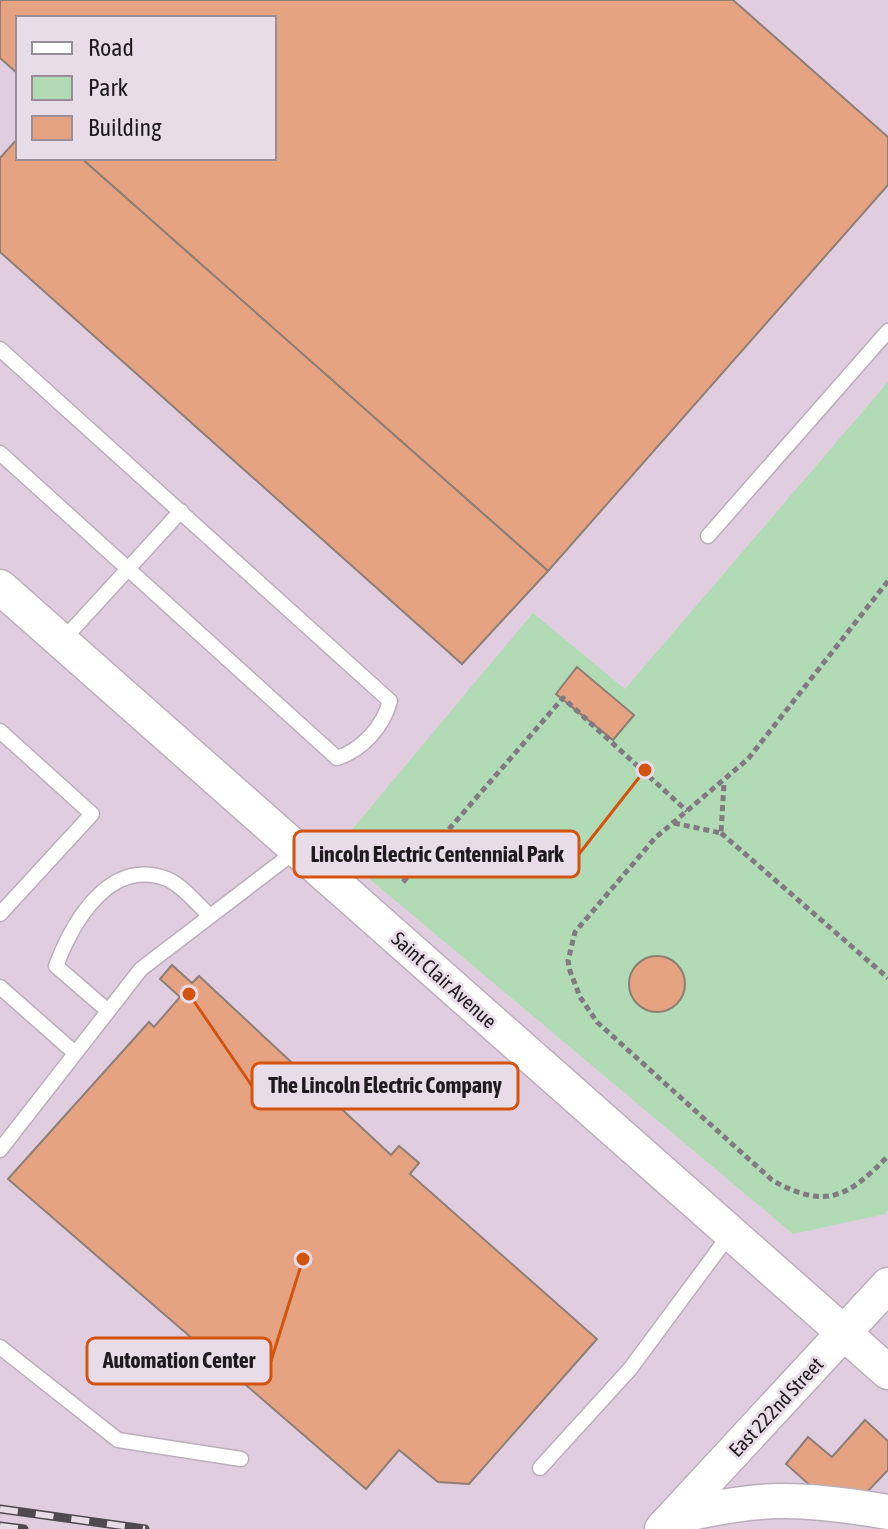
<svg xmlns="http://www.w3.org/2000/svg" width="888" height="1529" font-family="'Asap Condensed',sans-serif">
	<rect width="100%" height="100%" fill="#e9dce9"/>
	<path fill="#e0cee0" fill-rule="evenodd" d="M0 0H888V1529H0ZM18 18H274V158H18Z"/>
	<polygon fill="#b0dbb5" points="888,382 888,1210 885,1214 793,1234 335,850 533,613 625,689"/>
	<g fill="#e5a382" stroke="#8d7e76" stroke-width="2">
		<polygon points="0,0 733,0 888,137 888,185 548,571 81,158 274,158 274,18 18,18 18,74 0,58"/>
		<polygon points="18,138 18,158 81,158 548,571 462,664 0,252 0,158"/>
		<polygon points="577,667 634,715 613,740 556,694"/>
		<circle cx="657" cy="984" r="28"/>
		<polygon points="172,965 192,983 199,976 391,1155 399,1146 419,1163 410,1174 597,1339 469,1484 438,1482 399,1450 366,1489 8,1179 149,1022 154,1027 180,997 160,979"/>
		<polygon points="865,1420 888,1441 888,1470 866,1493 813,1488 786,1464 808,1437 832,1457"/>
	</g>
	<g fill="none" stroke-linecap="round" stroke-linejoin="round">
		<g stroke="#bbaebb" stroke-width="17">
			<g id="service">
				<path d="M0 349 390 701C383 727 362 750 337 758L0 453"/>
				<polyline points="708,536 888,331"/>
				<polyline points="62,641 181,511"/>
				<polyline points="0,731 92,814 0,914"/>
				<polyline points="0,987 75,1053"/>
				<path d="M108 1011 56 966C73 921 110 857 167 879 182 885 198 905 210 916"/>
				<polyline points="0,1150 141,969 297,850"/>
				<polyline points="0,1347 118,1440 241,1459"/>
				<polyline points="540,1468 630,1369 730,1234"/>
			</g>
		</g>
		<g stroke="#bbaebb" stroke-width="37">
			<g id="tertiary">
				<polyline points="0,587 888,1372"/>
				<path d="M674 1517C760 1496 801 1497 888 1512"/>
				<polyline points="662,1529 888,1285"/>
			</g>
		</g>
		<g stroke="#827982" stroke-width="5" stroke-dasharray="6 4" stroke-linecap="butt">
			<path d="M888 581 748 759 655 838 575 932 568 961 570 971 580 997 597 1022 772 1180C826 1211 849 1196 888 1156"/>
			<polyline points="674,823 721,833 724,783"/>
			<polyline points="721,833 888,978"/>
			<polyline points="403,882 563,698 687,811"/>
		</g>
		<use href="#service" stroke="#fff" stroke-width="14"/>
		<use href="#tertiary" stroke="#fff" stroke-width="34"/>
		<g stroke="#50494f" stroke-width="9">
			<g id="rail">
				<polyline points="0,1509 145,1529"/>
				<polyline points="0,1526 24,1529"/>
			</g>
		</g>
		<use href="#rail" stroke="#e9dce9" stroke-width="6" stroke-dasharray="18" stroke-linecap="butt"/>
	</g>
	<g text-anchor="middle" stroke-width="6" stroke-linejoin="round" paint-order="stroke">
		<g font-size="20" fill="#1f1a1e" stroke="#e9dce9">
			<text transform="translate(444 980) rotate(42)" y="7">Saint Clair Avenue</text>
			<text transform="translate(776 1407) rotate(-47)" y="7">East 222nd Street</text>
		</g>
	</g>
	<path fill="none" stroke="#d4530e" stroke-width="3" d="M645 770L579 854M189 994L252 1086M303 1259L271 1361"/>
	<g fill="#d4530e" stroke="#e9dce9" stroke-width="3">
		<circle cx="645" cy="770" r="8"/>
		<circle cx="189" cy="994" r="8"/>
		<circle cx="303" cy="1259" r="8"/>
	</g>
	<g fill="#e9dce9" stroke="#d4530e" stroke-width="3">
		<rect x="294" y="831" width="285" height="46" rx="8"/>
		<rect x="252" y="1063" width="266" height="46" rx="8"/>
		<rect x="87" y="1338" width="184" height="46" rx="8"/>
	</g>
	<g font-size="22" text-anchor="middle" font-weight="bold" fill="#1f1a1e">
		<text x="437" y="862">Lincoln Electric Centennial Park</text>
		<text x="385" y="1093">The Lincoln Electric Company</text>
		<text x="179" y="1368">Automation Center</text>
	</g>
	<rect x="16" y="16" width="260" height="144" fill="#e9dce9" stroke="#988e98" stroke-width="2"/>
	<rect x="32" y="42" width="40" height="12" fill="#ffffff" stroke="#988e98" stroke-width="2"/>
	<text x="88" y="56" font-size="24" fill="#1f1a1e">Road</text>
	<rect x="32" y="76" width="40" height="24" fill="#b0dbb5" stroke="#988e98" stroke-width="2"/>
	<text x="88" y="96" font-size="24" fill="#1f1a1e">Park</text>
	<rect x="32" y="116" width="40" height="24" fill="#e5a382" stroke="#988e98" stroke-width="2"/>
	<text x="88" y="136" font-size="24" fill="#1f1a1e">Building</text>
</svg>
